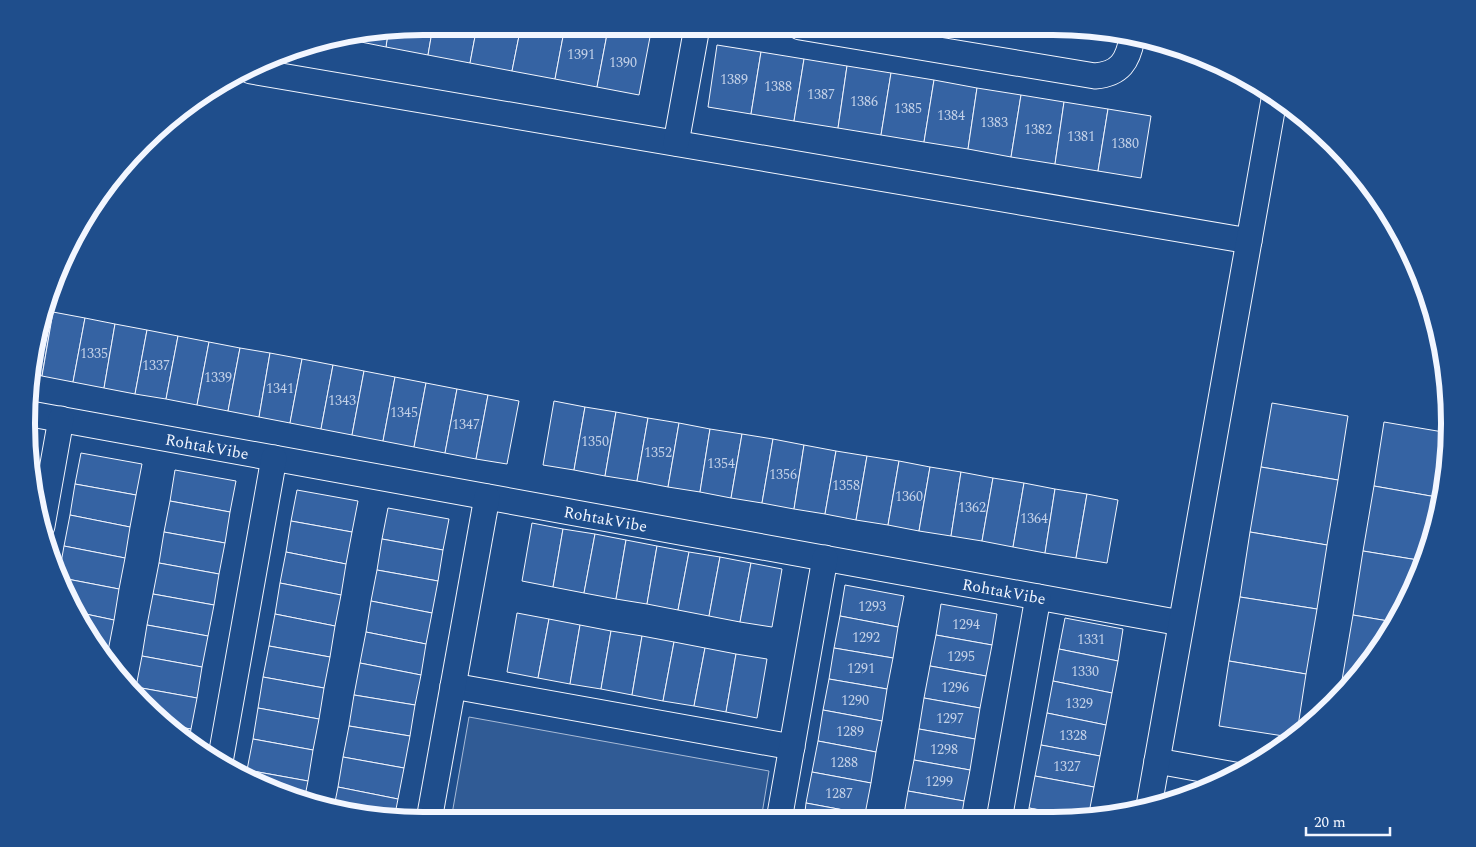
<svg xmlns="http://www.w3.org/2000/svg" width="1476" height="847" font-family="Spectral,serif">
	<rect width="100%" height="100%" fill="#1f4e8c"/>
	<polygon fill="#305b95" stroke="#a8bbd7" points="469,717 769,771 761,820 451,820"/>
	<g fill="#3563a3" stroke="#f2f6ff">
		<polygon points="424,26 433,26 428,55 386,47 388,32"/>
		<polygon points="433,26 477,26 470,63 428,55"/>
		<polygon points="477,26 521,26 512,71 470,63"/>
		<polygon points="521,26 565,26 555,79 512,71"/>
		<polygon points="565,26 608,29 597,87 555,79"/>
		<polygon points="1038,27 1079,27 1093,30 1092,39 1038,29"/>
		<polygon points="608,29 650,37 639,95 597,87"/>
		<polygon points="388,32 386,47 346,39"/>
		<polygon points="1154,42 1180,47 1193,53 1153,46"/>
		<polygon points="717,45 761,52 751,114 708,107"/>
		<polygon points="761,52 804,59 794,121 751,114"/>
		<polygon points="804,59 847,66 838,128 794,121"/>
		<polygon points="847,66 891,73 881,135 838,128"/>
		<polygon points="891,73 934,80 924,142 881,135"/>
		<polygon points="934,80 977,88 968,149 924,142"/>
		<polygon points="977,88 1021,95 1011,157 968,149"/>
		<polygon points="1021,95 1064,102 1055,164 1011,157"/>
		<polygon points="1064,102 1108,109 1098,171 1055,164"/>
		<polygon points="1108,109 1151,116 1141,178 1098,171"/>
		<polygon points="44,311 53,312 42,376 35,374 40,320"/>
		<polygon points="53,312 85,318 73,382 42,376"/>
		<polygon points="85,318 115,324 104,388 73,382"/>
		<polygon points="115,324 147,330 135,394 104,388"/>
		<polygon points="147,330 178,336 166,399 135,394"/>
		<polygon points="178,336 209,342 197,405 166,399"/>
		<polygon points="209,342 240,348 228,411 197,405"/>
		<polygon points="240,348 270,353 259,417 228,411"/>
		<polygon points="270,353 302,359 290,423 259,417"/>
		<polygon points="302,359 333,365 321,429 290,423"/>
		<polygon points="333,365 364,371 352,435 321,429"/>
		<polygon points="364,371 395,377 383,441 352,435"/>
		<polygon points="395,377 426,383 414,447 383,441"/>
		<polygon points="426,383 457,389 445,453 414,447"/>
		<polygon points="457,389 488,395 476,459 445,453"/>
		<polygon points="488,395 519,401 507,464 476,459"/>
		<polygon points="554,401 585,407 574,470 543,465"/>
		<polygon points="1272,403 1348,416 1338,480 1261,467"/>
		<polygon points="585,407 616,412 605,476 574,470"/>
		<polygon points="616,412 648,418 637,481 605,476"/>
		<polygon points="648,418 679,423 668,487 637,481"/>
		<polygon points="1384,422 1449,433 1442,498 1374,486"/>
		<polygon points="679,423 710,429 700,492 668,487"/>
		<polygon points="710,429 742,434 731,498 700,492"/>
		<polygon points="742,434 773,439 762,503 731,498"/>
		<polygon points="773,439 804,445 794,509 762,503"/>
		<polygon points="804,445 836,451 825,514 794,509"/>
		<polygon points="836,451 867,456 856,520 825,514"/>
		<polygon points="81,453 142,464 136,495 75,484"/>
		<polygon points="867,456 899,461 888,525 856,520"/>
		<polygon points="899,461 930,467 919,531 888,525"/>
		<polygon points="930,467 961,472 951,536 919,531"/>
		<polygon points="1261,467 1338,480 1327,545 1250,532"/>
		<polygon points="175,470 236,481 230,512 170,501"/>
		<polygon points="961,472 993,478 982,541 951,536"/>
		<polygon points="993,478 1024,483 1013,547 982,541"/>
		<polygon points="1024,483 1055,489 1045,553 1013,547"/>
		<polygon points="75,484 136,495 130,527 70,515"/>
		<polygon points="1374,486 1442,498 1424,561 1363,551"/>
		<polygon points="1055,489 1087,494 1076,558 1045,553"/>
		<polygon points="297,490 358,501 352,532 291,521"/>
		<polygon points="1087,494 1118,500 1107,563 1076,558"/>
		<polygon points="170,501 230,512 225,543 164,532"/>
		<polygon points="388,508 449,519 443,550 382,539"/>
		<polygon points="70,515 130,527 125,558 64,546"/>
		<polygon points="291,521 352,532 346,564 286,552"/>
		<polygon points="532,523 563,529 553,587 522,581"/>
		<polygon points="563,529 595,534 584,593 553,587"/>
		<polygon points="164,532 225,543 219,574 159,563"/>
		<polygon points="1250,532 1327,545 1317,609 1240,597"/>
		<polygon points="595,534 626,540 616,599 584,593"/>
		<polygon points="382,539 443,550 438,581 377,570"/>
		<polygon points="626,540 657,546 647,604 616,599"/>
		<polygon points="64,546 125,558 119,589 62,578 59,574"/>
		<polygon points="657,546 689,552 678,610 647,604"/>
		<polygon points="1363,551 1424,561 1420,575 1394,622 1353,615"/>
		<polygon points="286,552 346,564 341,595 280,583"/>
		<polygon points="689,552 720,557 709,616 678,610"/>
		<polygon points="720,557 751,563 740,622 709,616"/>
		<polygon points="159,563 219,574 214,605 153,594"/>
		<polygon points="751,563 782,569 772,627 740,622"/>
		<polygon points="377,570 438,581 432,613 371,601"/>
		<polygon points="62,578 119,589 114,620 81,613"/>
		<polygon points="280,583 341,595 335,626 275,614"/>
		<polygon points="845,585 904,596 898,627 840,616"/>
		<polygon points="153,594 214,605 208,636 147,625"/>
		<polygon points="1240,597 1317,609 1306,674 1229,661"/>
		<polygon points="371,601 432,613 426,644 366,632"/>
		<polygon points="941,604 997,614 992,645 936,635"/>
		<polygon points="81,613 114,620 108,651 100,649"/>
		<polygon points="517,613 549,619 538,678 507,672"/>
		<polygon points="275,614 335,626 330,657 269,646"/>
		<polygon points="1353,615 1394,622 1383,644 1352,682 1342,680"/>
		<polygon points="840,616 898,627 893,658 834,648"/>
		<polygon points="1065,618 1123,629 1118,661 1059,649"/>
		<polygon points="549,619 580,625 570,684 538,678"/>
		<polygon points="147,625 208,636 202,667 142,656"/>
		<polygon points="580,625 611,631 601,689 570,684"/>
		<polygon points="611,631 642,636 632,695 601,689"/>
		<polygon points="366,632 426,644 421,675 360,663"/>
		<polygon points="936,635 992,645 986,676 930,666"/>
		<polygon points="642,636 674,642 663,701 632,695"/>
		<polygon points="674,642 705,648 694,706 663,701"/>
		<polygon points="269,646 330,657 324,688 263,677"/>
		<polygon points="705,648 736,654 726,712 694,706"/>
		<polygon points="834,648 893,658 887,689 829,679"/>
		<polygon points="100,649 108,651 106,661"/>
		<polygon points="1059,649 1118,661 1112,693 1053,681"/>
		<polygon points="736,654 767,659 757,718 726,712"/>
		<polygon points="142,656 202,667 197,698 136,687"/>
		<polygon points="1229,661 1306,674 1297,733 1290,737 1219,726"/>
		<polygon points="360,663 421,675 415,705 354,695"/>
		<polygon points="930,666 986,676 980,708 924,698"/>
		<polygon points="263,677 324,688 319,719 258,708"/>
		<polygon points="829,679 887,689 882,721 823,710"/>
		<polygon points="1342,680 1352,682 1340,697"/>
		<polygon points="1053,681 1112,693 1106,725 1047,713"/>
		<polygon points="136,687 197,698 191,729 173,726 136,691"/>
		<polygon points="354,695 415,705 410,736 349,726"/>
		<polygon points="924,698 980,708 975,739 919,729"/>
		<polygon points="258,708 319,719 313,750 253,739"/>
		<polygon points="823,710 882,721 876,752 818,741"/>
		<polygon points="1047,713 1106,725 1100,756 1041,745"/>
		<polygon points="173,726 191,729 189,741"/>
		<polygon points="349,726 410,736 404,768 343,757"/>
		<polygon points="919,729 975,739 970,770 914,760"/>
		<polygon points="253,739 313,750 308,781 247,770"/>
		<polygon points="818,741 876,752 871,783 812,772"/>
		<polygon points="1041,745 1100,756 1094,787 1035,776"/>
		<polygon points="343,757 404,768 398,799 338,787"/>
		<polygon points="914,760 970,770 964,801 908,791"/>
		<polygon points="247,770 308,781 304,801 296,800 246,775"/>
		<polygon points="812,772 871,783 865,814 806,803"/>
		<polygon points="1035,776 1094,787 1088,818 1029,808"/>
		<polygon points="338,787 398,799 394,819 334,807"/>
		<polygon points="908,791 964,801 961,820 903,820"/>
		<polygon points="806,803 865,814 864,820 804,820"/>
		<polygon points="1029,808 1084,819 1027,820"/>
	</g>
	<g fill="none" stroke-linecap="round" stroke-linejoin="round">
		<g stroke="#f2f6ff" stroke-width="27">
			<g id="street">
				<path d="M800 27 1095 76C1120 74 1128 61 1132 38"/>
				<polyline points="251,71 1249,241"/>
				<polyline points="676,143 697,27"/>
				<path id="s1" d="M31 414 1181 623"/>
				<polyline points="42,526 61,419"/>
				<polyline points="453,686 792,747"/>
				<polyline points="1157,761 1235,775"/>
				<polyline points="220,762 274,458"/>
				<polyline points="1149,806 1275,94"/>
				<polyline points="429,820 487,497"/>
				<polyline points="779,820 825,558"/>
				<polyline points="999,820 1038,597"/>
			</g>
		</g>
		<use href="#street" stroke="#1f4e8c" stroke-width="25"/>
	</g>
	<g text-anchor="middle" stroke-width="4" stroke-linejoin="round" paint-order="stroke">
		<g font-size="14" fill="#c3d1e8">
			<text x="581" y="59">1391</text>
			<text x="623" y="67">1390</text>
			<text x="734" y="84">1389</text>
			<text x="778" y="91">1388</text>
			<text x="821" y="99">1387</text>
			<text x="864" y="106">1386</text>
			<text x="908" y="113">1385</text>
			<text x="951" y="120">1384</text>
			<text x="994" y="127">1383</text>
			<text x="1038" y="134">1382</text>
			<text x="1081" y="141">1381</text>
			<text x="1125" y="148">1380</text>
			<text x="94" y="358">1335</text>
			<text x="156" y="370">1337</text>
			<text x="218" y="382">1339</text>
			<text x="280" y="393">1341</text>
			<text x="342" y="405">1343</text>
			<text x="404" y="417">1345</text>
			<text x="466" y="429">1347</text>
			<text x="595" y="446">1350</text>
			<text x="658" y="457">1352</text>
			<text x="721" y="468">1354</text>
			<text x="783" y="479">1356</text>
			<text x="846" y="490">1358</text>
			<text x="909" y="501">1360</text>
			<text x="972" y="512">1362</text>
			<text x="1034" y="523">1364</text>
			<text x="872" y="611">1293</text>
			<text x="966" y="629">1294</text>
			<text x="866" y="642">1292</text>
			<text x="1091" y="644">1331</text>
			<text x="961" y="661">1295</text>
			<text x="861" y="673">1291</text>
			<text x="1085" y="676">1330</text>
			<text x="955" y="692">1296</text>
			<text x="855" y="705">1290</text>
			<text x="1079" y="708">1329</text>
			<text x="950" y="723">1297</text>
			<text x="850" y="736">1289</text>
			<text x="1073" y="740">1328</text>
			<text x="944" y="754">1298</text>
			<text x="844" y="767">1288</text>
			<text x="1067" y="771">1327</text>
			<text x="939" y="786">1299</text>
			<text x="839" y="798">1287</text>
		</g>
		<g font-size="16" fill="#f2f6ff" stroke="#1f4e8c">
			<text dy="6" stroke="none"><textPath href="#s1" startOffset="179">RohtakVibe</textPath></text>
			<text dy="6" stroke="none"><textPath href="#s1" startOffset="584">RohtakVibe</textPath></text>
			<text dy="6" stroke="none"><textPath href="#s1" startOffset="989">RohtakVibe</textPath></text>
		</g>
	</g>
	<path d="M0 0H1476V847H0ZM423 35H1053A388 388 0 0 1 1441 423V424A388 388 0 0 1 1053 812H423A388 388 0 0 1 35 424V423A388 388 0 0 1 423 35Z" fill="#1f4e8c" fill-rule="evenodd"/>
	<path fill="none" stroke="#f2f6ff" stroke-width="6" d="M423 35H1053A388 388 0 0 1 1441 423V424A388 388 0 0 1 1053 812H423A388 388 0 0 1 35 424V423A388 388 0 0 1 423 35Z"/>
	<path d="M1306 827v8h84v-8" fill="none" stroke="#f2f6ff" stroke-width="2.5"/>
	<text x="1314" y="827" font-size="15" fill="#f2f6ff" stroke="#1f4e8c" stroke-width="4" paint-order="stroke">20 m</text>
</svg>
